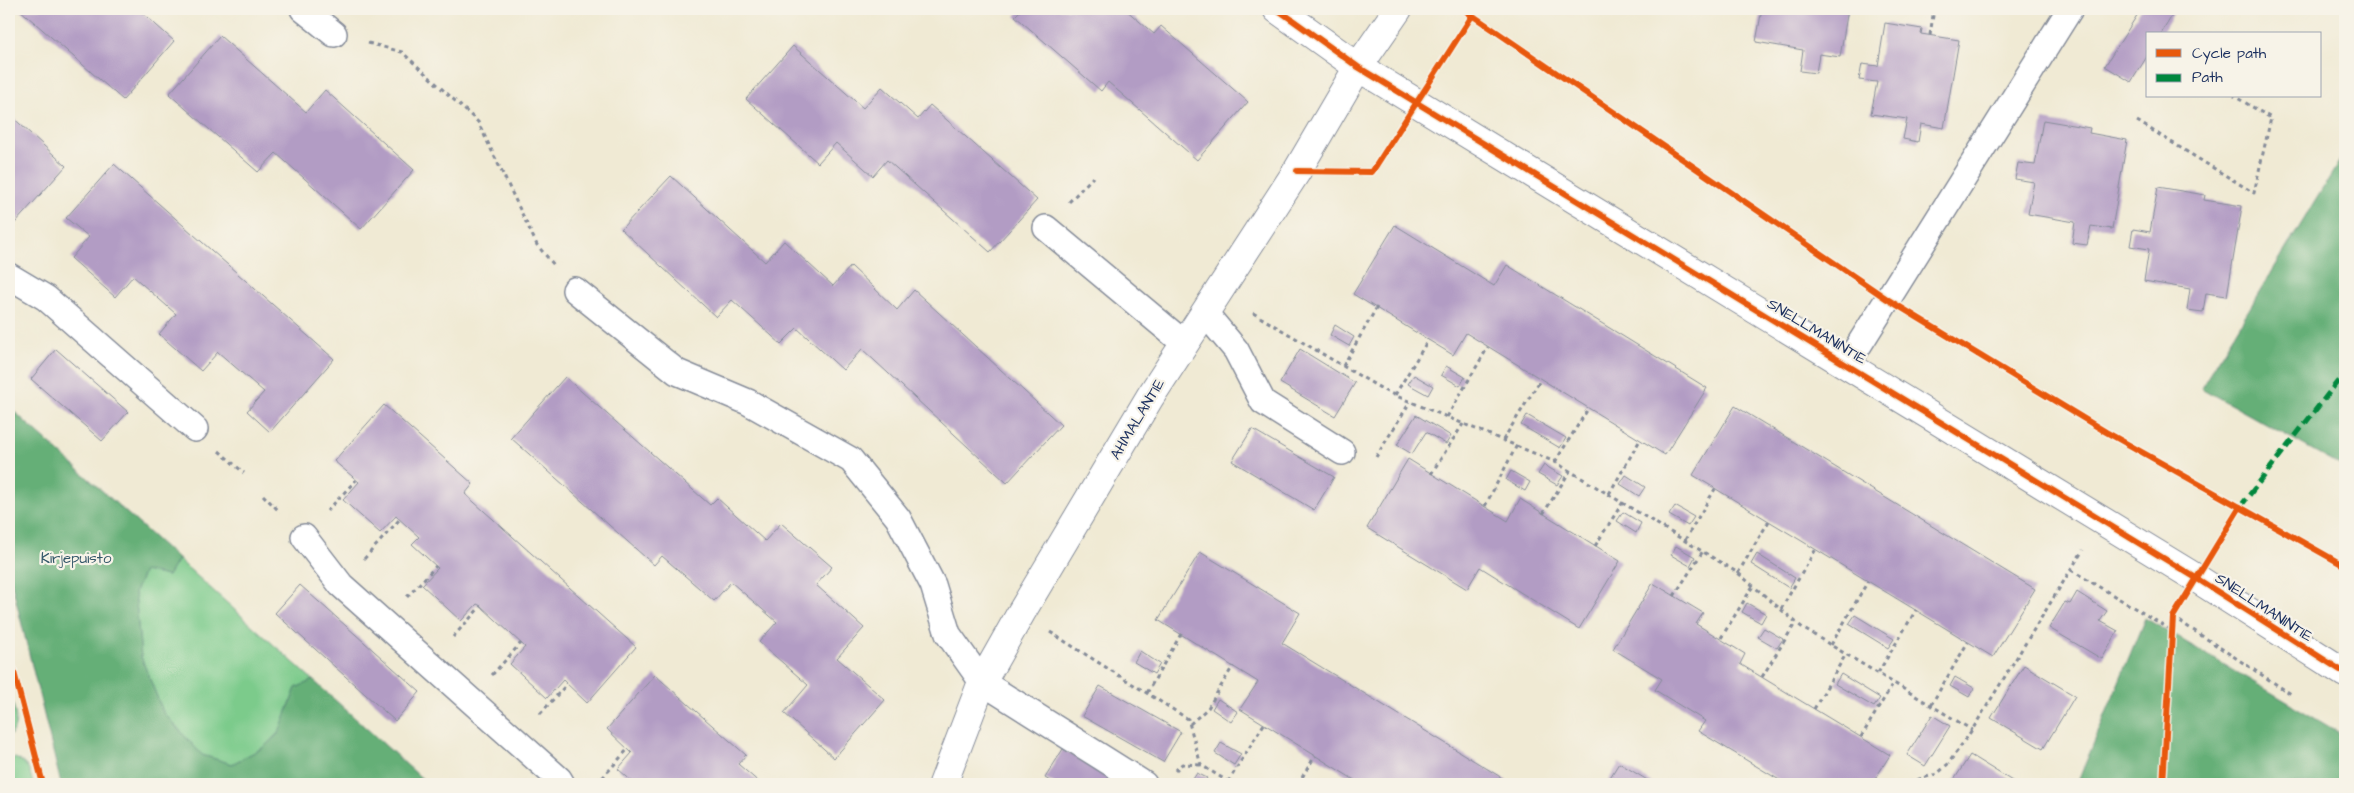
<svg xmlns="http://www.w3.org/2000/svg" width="2354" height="793" font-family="'Architects Daughter',sans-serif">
	<rect width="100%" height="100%" fill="#f7f3e8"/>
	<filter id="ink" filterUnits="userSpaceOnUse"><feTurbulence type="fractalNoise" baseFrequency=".02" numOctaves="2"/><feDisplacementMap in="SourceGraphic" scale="10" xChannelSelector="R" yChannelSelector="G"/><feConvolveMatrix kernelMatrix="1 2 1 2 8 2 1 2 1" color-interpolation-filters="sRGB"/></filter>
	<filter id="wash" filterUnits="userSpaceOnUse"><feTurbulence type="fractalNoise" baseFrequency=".0096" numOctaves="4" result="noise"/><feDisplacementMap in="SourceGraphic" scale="20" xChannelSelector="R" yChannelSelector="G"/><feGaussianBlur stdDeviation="1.12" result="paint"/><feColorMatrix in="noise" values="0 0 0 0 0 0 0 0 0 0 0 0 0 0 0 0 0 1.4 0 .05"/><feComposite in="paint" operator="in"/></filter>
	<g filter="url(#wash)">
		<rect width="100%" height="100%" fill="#f0ead4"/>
		<g fill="#7ccb8b" stroke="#4c7d74">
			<polygon points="178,559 313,680 296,688 279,732 264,747 232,764 202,755 163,712 141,657 135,592 144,571 168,576"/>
			<path d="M9 690C13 706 22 723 9 737Z"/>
			<path d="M15 758C28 763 30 771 33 784H9V759Z"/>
		</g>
		<g fill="#65af77" stroke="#406f6a">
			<polygon points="2345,152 2345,468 2201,388"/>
			<polygon points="9,407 178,559 168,576 144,571 135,592 141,657 163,712 202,755 232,764 264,747 279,733 296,688 313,680 428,784 61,784 9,572"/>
			<polygon points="2145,618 2345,736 2345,784 2077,784"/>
		</g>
		<g id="blocks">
			<g fill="#b29cc4">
				<polygon points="19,9 138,9 174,41 123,100"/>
				<polygon points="1022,9 1125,9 1154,34 1161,26 1248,102 1197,160 1108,82 1101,91 1015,16"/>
				<polygon points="1762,9 1848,9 1840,57 1819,54 1816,73 1800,71 1803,50 1756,42"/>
				<polygon points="2141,9 2176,9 2161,34 2148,34 2148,55 2131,82 2105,66"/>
				<polygon points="1885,23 1922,29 1921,34 1959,40 1944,128 1921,124 1918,142 1903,139 1907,119 1871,114 1877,82 1859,80 1862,64 1878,66"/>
				<polygon points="220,36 306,112 325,90 414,170 361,229 276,153 258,172 169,94"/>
				<polygon points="793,46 863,108 882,87 918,119 930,105 1037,200 990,252 887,160 873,176 836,143 818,163 746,99"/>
				<polygon points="9,114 66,166 15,223 9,217"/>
				<polygon points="2043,120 2090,128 2089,133 2127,140 2112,229 2091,226 2087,245 2072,243 2075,222 2028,214 2034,182 2015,179 2018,163 2035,165"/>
				<polygon points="114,164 334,359 270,432 247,411 264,392 218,352 201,371 159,334 176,314 133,276 115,297 71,258 89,237 66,218"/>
				<polygon points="671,176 765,262 784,241 833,286 851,266 897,310 914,290 1061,425 1007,483 862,349 843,370 797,328 781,344 732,300 716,317 621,229"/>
				<polygon points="2158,187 2205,195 2204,200 2242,206 2227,296 2206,293 2203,312 2187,310 2190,289 2144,281 2149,249 2130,246 2133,229 2150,232"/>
				<polygon points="1395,225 1494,286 1507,265 1707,388 1665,455 1466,333 1453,355 1353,294"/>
				<polygon points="1335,325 1354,337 1349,346 1330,335"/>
				<polygon points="56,349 128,412 102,441 31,379"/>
				<polygon points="1300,349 1355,383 1335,416 1280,383"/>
				<polygon points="1446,366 1465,377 1460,386 1441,375"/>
				<polygon points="1414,375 1433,386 1428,395 1408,384"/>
				<polygon points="565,377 710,505 717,498 765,541 781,523 832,567 816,585 864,628 837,658 885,700 834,758 784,713 808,685 759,642 777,622 731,582 714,601 662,556 654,565 511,438"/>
				<polygon points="384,405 473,484 465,494 636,647 587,703 563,680 547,698 510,664 525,647 481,606 477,604 461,621 422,585 438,568 412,544 419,537 396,516 380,533 343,500 359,482 334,461"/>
				<polygon points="1735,406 2035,589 1993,657 1693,475"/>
				<polygon points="1416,415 1451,436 1446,444 1426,432 1412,454 1397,445"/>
				<polygon points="1527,415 1566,438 1560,448 1521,425"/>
				<polygon points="1252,429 1334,477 1314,510 1232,461"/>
				<polygon points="1408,459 1508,521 1520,499 1620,561 1579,629 1480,567 1467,589 1367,528"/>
				<polygon points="1544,465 1563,476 1557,485 1538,474"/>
				<polygon points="1511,471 1530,482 1525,491 1506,480"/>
				<polygon points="1626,475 1645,487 1639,496 1620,484"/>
				<polygon points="1675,506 1694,517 1688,526 1669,515"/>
				<polygon points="1623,512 1641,523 1636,533 1617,521"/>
				<polygon points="1676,546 1695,557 1690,566 1671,555"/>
				<polygon points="1200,552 1300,613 1282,643 1512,784 1361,784 1240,709 1258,682 1158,620"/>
				<polygon points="1757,554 1795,578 1789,588 1751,564"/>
				<polygon points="1653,583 1703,613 1696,624 1745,654 1740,664 1890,755 1872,784 1786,784 1698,731 1705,721 1655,690 1662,679 1613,649"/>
				<polygon points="300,585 420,692 395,721 275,613"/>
				<polygon points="2077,592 2107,611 2100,621 2118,631 2102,659 2049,628 2065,602 2070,604"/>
				<polygon points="1747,603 1766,614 1761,623 1742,612"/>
				<polygon points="1855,615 1894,639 1888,648 1849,624"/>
				<polygon points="1764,628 1783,639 1777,648 1758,637"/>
				<polygon points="1140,651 1160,664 1154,674 1134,662"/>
				<polygon points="2024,665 2075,696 2043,749 1991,718"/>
				<polygon points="1841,674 1880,698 1874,707 1835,684"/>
				<polygon points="655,675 746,755 738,764 761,784 635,784 618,769 632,753 607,729"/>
				<polygon points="1955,677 1974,688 1969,697 1950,686"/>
				<polygon points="1100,686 1181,732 1163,762 1082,716"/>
				<polygon points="1218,699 1238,712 1231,722 1212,709"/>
				<polygon points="1932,715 1950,726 1925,766 1907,755"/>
				<polygon points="1221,743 1241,754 1234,765 1215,753"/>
				<polygon points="1063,749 1123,784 1055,784 1045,778"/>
				<polygon points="1970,755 2017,784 1961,784 1954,780"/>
				<polygon points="1619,763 1654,784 1606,784"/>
				<polygon points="1197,773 1207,778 1203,784 1190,784"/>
			</g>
		</g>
	</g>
	<g filter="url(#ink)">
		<use href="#blocks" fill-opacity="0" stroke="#868c99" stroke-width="1"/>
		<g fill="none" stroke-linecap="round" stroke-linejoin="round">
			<g stroke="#868c99" stroke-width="28">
				<g id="service">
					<polyline points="303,9 334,34"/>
					<polyline points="1046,228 1185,344"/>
					<polyline points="9,276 46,298 195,429"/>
					<polyline points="575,290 677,372 748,402 851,460 898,518 933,585 948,634 982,682 1144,784"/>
					<polyline points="1205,313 1236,350 1263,402 1342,452"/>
					<polyline points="1847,364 2070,9"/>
					<polyline points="304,537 341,585 559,779 562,784"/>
				</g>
			</g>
			<g stroke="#868c99" stroke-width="30">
				<polyline id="minor" points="943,784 982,682 1021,613 1150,397 1297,171 1358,67 1398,9"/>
			</g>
			<g stroke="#868c99" stroke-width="30">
				<polyline id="tertiary" points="1277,9 1358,67 2196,578 2345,673"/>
			</g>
			<g stroke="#868c99" stroke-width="3" stroke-dasharray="4 4" stroke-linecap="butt">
				<polyline points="913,11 915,9"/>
				<polyline points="1930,35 1934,9"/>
				<polyline points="368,43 402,52 478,122 537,245 554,265"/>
				<polyline points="2137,121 2254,193 2271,118 2234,96"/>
				<polyline points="1069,202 1093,177"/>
				<polyline points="1253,313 1387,392 1555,462 1738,573 1804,629 1972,730"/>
				<polyline points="1343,366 1377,307"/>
				<polyline points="1395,395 1428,340"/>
				<polyline points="1447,417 1488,347"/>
				<polyline points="1503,440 1541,379"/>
				<polyline points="219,451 244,473"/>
				<polyline points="1376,457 1410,402"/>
				<polyline points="1555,462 1588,409"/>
				<polyline points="1431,474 1463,424"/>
				<polyline points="1609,494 1640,440"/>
				<polyline points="263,495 280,512"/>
				<polyline points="1485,506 1517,445"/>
				<polyline points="327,511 356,480"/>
				<polyline points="1543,514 1570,471"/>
				<polyline points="1685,540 1715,489"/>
				<polyline points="1595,546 1623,502"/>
				<polyline points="364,559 400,519"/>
				<polyline points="2071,570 2173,631"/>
				<polyline points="1738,573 1769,521"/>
				<polyline points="1674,596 1703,551"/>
				<polyline points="407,597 436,566"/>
				<polyline points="1781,609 1816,549"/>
				<polyline points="2173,617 2291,694"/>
				<polyline points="1050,632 1188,719 1201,765 1232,784"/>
				<polyline points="453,637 481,606"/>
				<polyline points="1721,638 1753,586"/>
				<polyline points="1831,645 1868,581"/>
				<polyline points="1878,673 1916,610"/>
				<polyline points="492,675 521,643"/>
				<polyline points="1762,677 1796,622"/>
				<polyline points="1147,693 1181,634"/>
				<polyline points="1931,705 1968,642"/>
				<polyline points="1814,709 1846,654"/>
				<polyline points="540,714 567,684"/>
				<polyline points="1190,724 1208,708 1233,666"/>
				<polyline points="1861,737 1894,682"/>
				<polyline points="1175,771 1182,764 1201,765"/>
				<polyline points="1228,782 1264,724"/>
				<polyline points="597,784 628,749"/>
				<polyline points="1298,784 1315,756"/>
				<polyline points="1902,784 1937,774 1948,764 1972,730 2083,550"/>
			</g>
			<use href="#service" stroke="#fff" stroke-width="25"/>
			<use href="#minor" stroke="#fff" stroke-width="28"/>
			<use href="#tertiary" stroke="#fff" stroke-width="28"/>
			<polyline stroke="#00873e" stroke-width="5" stroke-dasharray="10 5" stroke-linecap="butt" points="2240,507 2345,372"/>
			<g stroke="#f7f3e8" stroke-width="9">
				<g id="cycleway">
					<polyline points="1277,9 1358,67 2196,578 2345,673"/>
					<polyline points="1463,9 1887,299 2106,432 2345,566"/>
					<polyline points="1297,171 1372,172 1472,16"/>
					<polyline points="9,653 43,784"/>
					<polyline points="2163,784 2173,617 2240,507"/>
				</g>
			</g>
			<use href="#cycleway" stroke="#e8590c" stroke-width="6"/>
		</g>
	</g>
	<g text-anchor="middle" stroke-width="4.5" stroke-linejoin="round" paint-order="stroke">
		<g font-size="15" fill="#1b2f5e" stroke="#f7f3e8">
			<text transform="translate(1817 331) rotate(31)" y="5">SNELLMANINTIE</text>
			<text transform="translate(1137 419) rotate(-59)" y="5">AHMALANTIE</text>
			<text transform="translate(2264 607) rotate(33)" y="5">SNELLMANINTIE</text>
		</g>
		<g font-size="15" fill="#335669" stroke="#f7f3e8">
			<text x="76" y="563">Kirjepuisto</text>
		</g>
	</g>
	<rect width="2354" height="793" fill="none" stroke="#f7f3e8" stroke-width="30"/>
	<rect x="2146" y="32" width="175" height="65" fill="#f7f3e8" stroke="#9fa5b1"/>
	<rect x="2156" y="49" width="25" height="8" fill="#e8590c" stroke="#9fa5b1"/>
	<text x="2192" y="58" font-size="15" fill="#1b2f5e">Cycle path</text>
	<rect x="2156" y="74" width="25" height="8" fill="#00873e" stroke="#9fa5b1"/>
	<text x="2192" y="82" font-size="15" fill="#1b2f5e">Path</text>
</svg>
